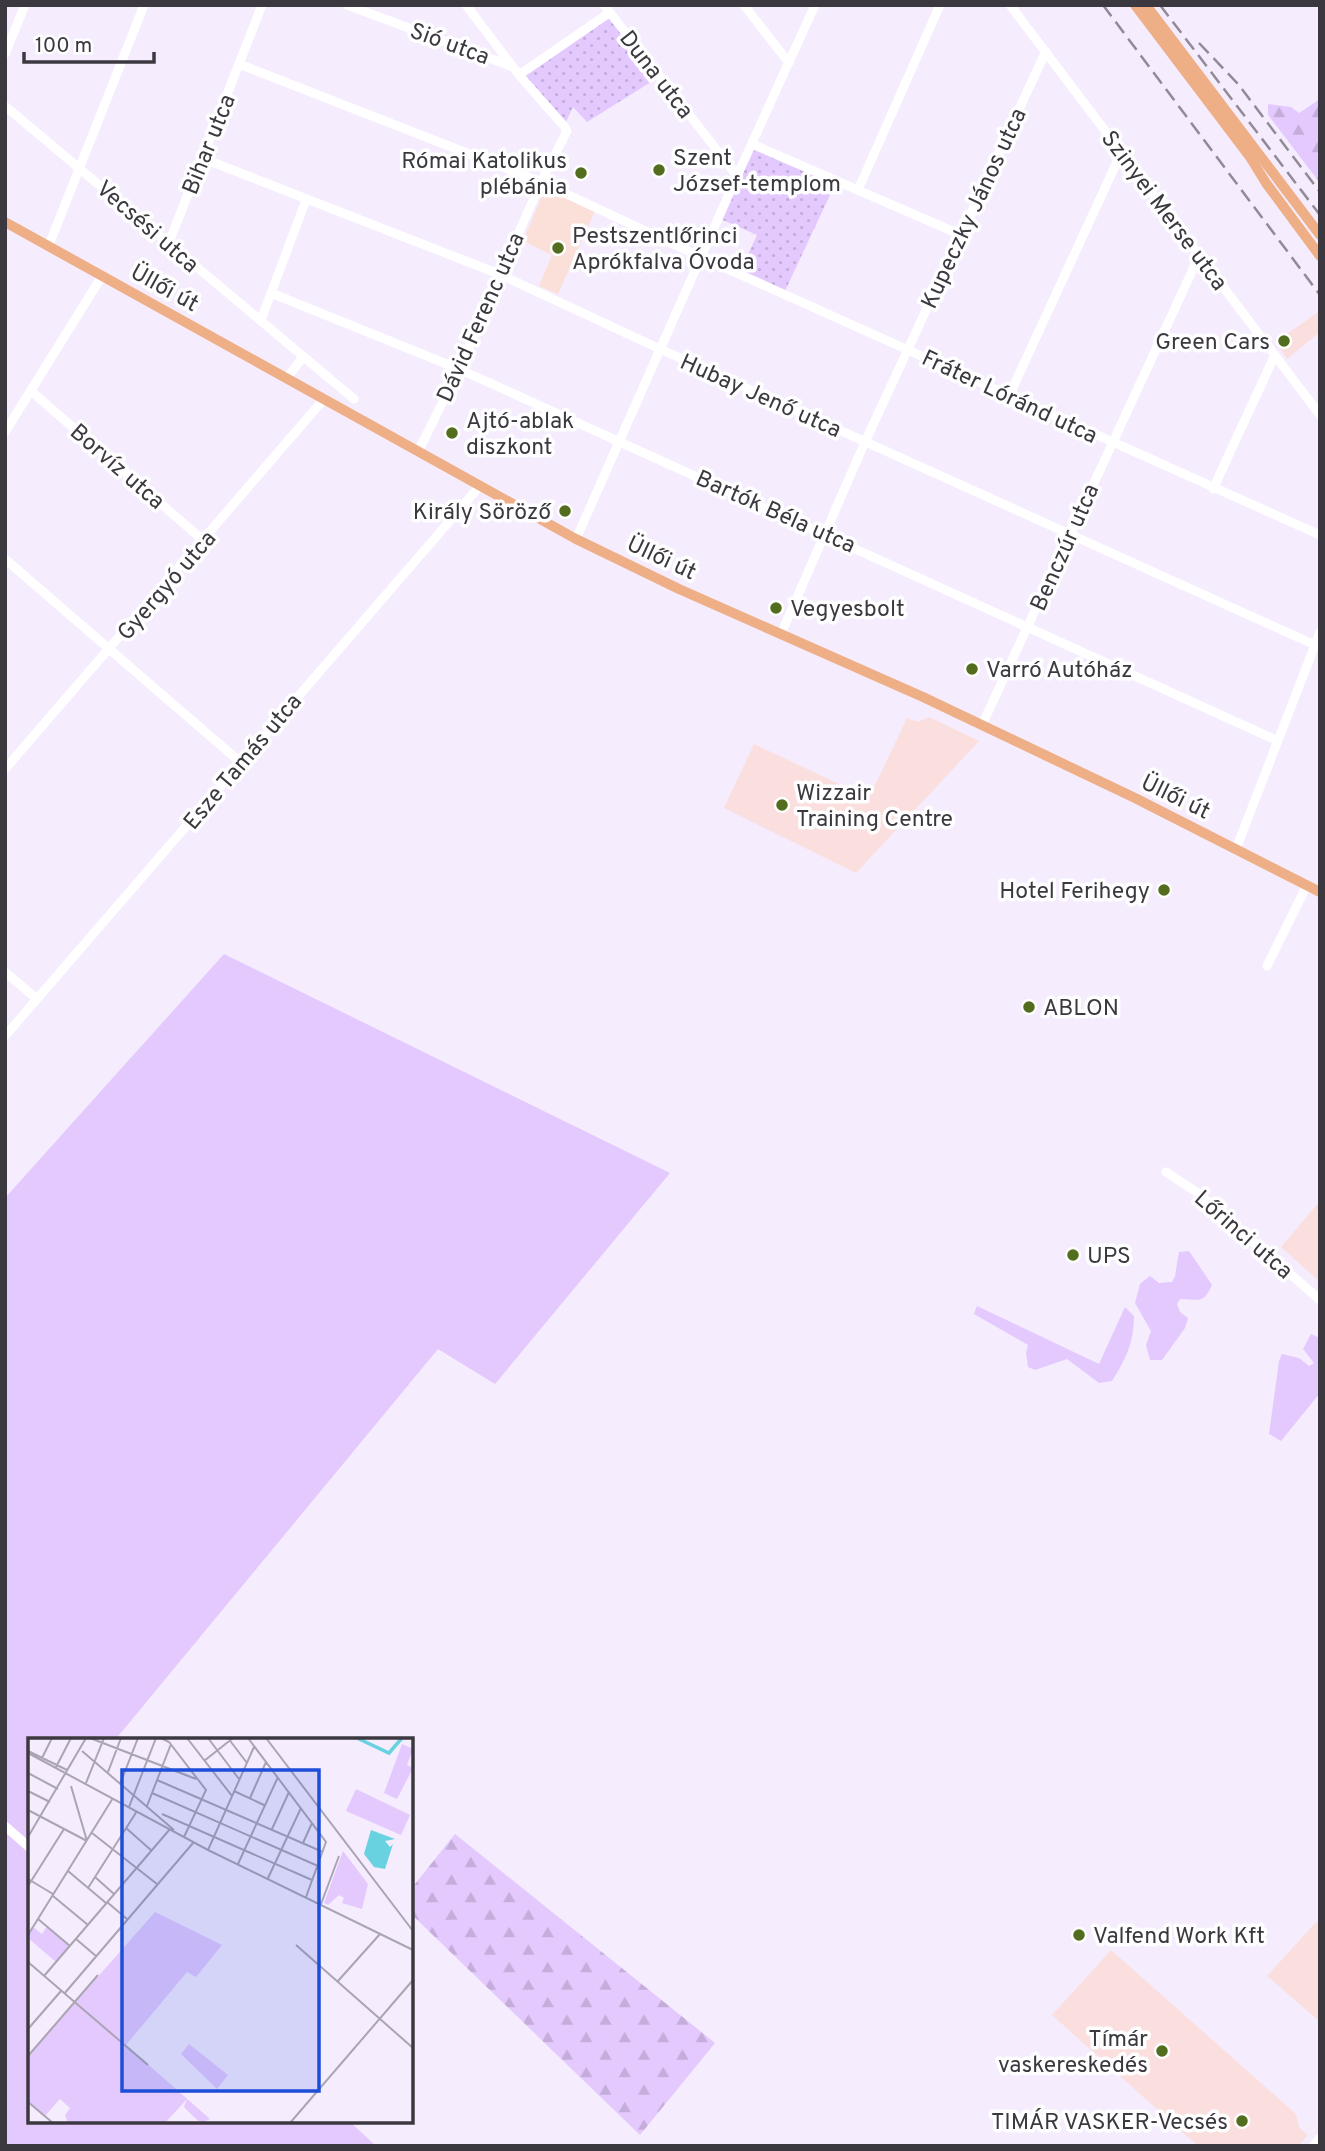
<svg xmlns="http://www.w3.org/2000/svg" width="1325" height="2151" font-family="Overpass,sans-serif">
	<defs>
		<pattern id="forest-firs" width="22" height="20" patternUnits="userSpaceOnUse" patternTransform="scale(1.75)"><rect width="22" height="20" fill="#e4c9fe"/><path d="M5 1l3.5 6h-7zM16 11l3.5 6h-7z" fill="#c4addb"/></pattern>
		<pattern id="park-dots" width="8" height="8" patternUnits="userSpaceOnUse" patternTransform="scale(1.75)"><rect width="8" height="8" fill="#e4c9fe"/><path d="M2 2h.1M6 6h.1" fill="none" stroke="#c4addb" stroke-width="1.8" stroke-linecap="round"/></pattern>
	</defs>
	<rect width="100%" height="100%" fill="#f5ecfe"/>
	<g fill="#fadfde">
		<polygon points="1318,312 1320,315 1320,332 1287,359 1276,342"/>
		<polygon points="929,717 979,741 856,873 724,808 754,744 869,798 907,718 918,722"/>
		<polygon points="1320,1201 1320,1282 1281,1247"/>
		<polygon points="1316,1922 1320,1925 1320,2022 1267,1976"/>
		<polygon points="1111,1950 1296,2114 1299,2127 1308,2135 1298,2146 1198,2146 1052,2015"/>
	</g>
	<polygon fill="#fae0d8" points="545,189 595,211 558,294 539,286 552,255 523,241"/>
	<g fill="#e4c9fe">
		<polygon points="224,954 670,1173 495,1384 438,1349 115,1740 30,1740 30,2121 349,2121 376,2146 5,2146 5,1198"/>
		<path d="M1189 1251 1212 1285C1203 1305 1199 1299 1180 1299L1177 1304 1180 1312 1188 1318 1185 1328 1162 1360H1150L1146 1345 1151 1331 1135 1303 1140 1284 1150 1276 1159 1283 1172 1282 1175 1276 1179 1252Z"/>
		<path d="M977 1306 1099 1364 1125 1307 1134 1316C1134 1342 1126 1359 1112 1381L1099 1383 1067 1359 1035 1370 1028 1367 1026 1353 1028 1345 974 1314Z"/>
		<polygon points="1311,1334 1320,1338 1320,1393 1281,1441 1269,1434 1279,1361 1282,1354 1299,1358 1309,1366 1314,1363 1303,1349"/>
	</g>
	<g fill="url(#forest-firs)">
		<polygon points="1320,99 1320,183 1268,115 1268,104 1291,107 1299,113"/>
		<polygon points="455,1834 715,2043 640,2135 411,1914 411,1889"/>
	</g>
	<g fill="url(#park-dots)">
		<polygon points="609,13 659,77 587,122 573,107 564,126 519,75"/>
		<polygon points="752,144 837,180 784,293 739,274 757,235 718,218"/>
	</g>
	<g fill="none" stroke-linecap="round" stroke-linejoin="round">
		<g stroke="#fff" stroke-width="9">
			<polyline points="347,5 513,67"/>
			<polyline points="604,5 737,176"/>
			<polyline points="744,5 789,63"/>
			<polyline points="1010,5 1320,415"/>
			<polyline points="5,54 25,5"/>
			<polyline points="239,64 541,182 701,257 1320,535"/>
			<polyline points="519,75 609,13"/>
			<polyline points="5,106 354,399"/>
			<polyline points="752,144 959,234"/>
			<polyline points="202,158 499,274 660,349 1315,645"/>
			<polyline points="858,190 940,5"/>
			<polyline points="49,245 144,5"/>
			<polyline points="168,245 262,5"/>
			<polyline points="271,293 459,369 1276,740"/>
			<polyline points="261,320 306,200"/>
			<polyline points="287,378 303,357"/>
			<polyline points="31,391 204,541"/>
			<polyline points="1009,396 1122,151"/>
			<polyline points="5,432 102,276"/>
			<polyline points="418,452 459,369 541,182 567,131 564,126 519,75 466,5"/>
			<polyline points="1213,489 1275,355"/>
			<polyline points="576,539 737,176 815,5"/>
			<polyline points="5,559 240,762"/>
			<polyline points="781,634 865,442 1046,51"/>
			<polyline points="982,725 1200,254"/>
			<polyline points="5,769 324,399"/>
			<polyline points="1236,849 1320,632"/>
			<polyline points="1267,966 1307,885"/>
			<polyline points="5,972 37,999"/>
			<polyline points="5,1036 479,487"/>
			<polyline points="1166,1172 1198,1193 1320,1300"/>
			<polyline points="5,1826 30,1848"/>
			<polyline points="1313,2146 1320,2138"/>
		</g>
		<g stroke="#eeae86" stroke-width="10">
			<polyline points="1135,5 1250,157 1266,183 1320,256"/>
			<polyline points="1146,5 1320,235"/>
			<polyline points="5,222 576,539 679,589 923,697 1135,798 1320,892"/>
		</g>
		<g stroke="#928b97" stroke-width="2.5" stroke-dasharray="14 7" stroke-linecap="butt">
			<polyline points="1103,5 1320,295"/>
			<polyline points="1160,5 1320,215"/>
			<polyline points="1199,43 1238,84 1320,192"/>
		</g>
	</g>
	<g fill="#536d1f" stroke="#fefefe" stroke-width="2.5">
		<circle cx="659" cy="170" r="7"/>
		<circle cx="581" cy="173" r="7"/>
		<circle cx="558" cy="248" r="7"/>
		<circle cx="1284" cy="341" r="7"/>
		<circle cx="452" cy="433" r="7"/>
		<circle cx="565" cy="511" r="7"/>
		<circle cx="776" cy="608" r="7"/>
		<circle cx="972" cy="669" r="7"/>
		<circle cx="782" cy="805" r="7"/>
		<circle cx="1164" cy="890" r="7"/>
		<circle cx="1029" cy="1007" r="7"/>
		<circle cx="1073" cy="1255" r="7"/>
		<circle cx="1079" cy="1935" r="7"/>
		<circle cx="1162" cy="2051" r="7"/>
		<circle cx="1242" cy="2121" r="7"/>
	</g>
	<g text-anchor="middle" stroke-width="7" stroke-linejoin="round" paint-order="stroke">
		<g font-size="23" fill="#3c383f" stroke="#fefefe">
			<text transform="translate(450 43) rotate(20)" y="8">Sió utca</text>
			<text transform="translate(657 74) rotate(52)" y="8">Duna utca</text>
			<text transform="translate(208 144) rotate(-68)" y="8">Bihar utca</text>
			<text transform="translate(973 208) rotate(-65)" y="8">Kupeczky János utca</text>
			<text transform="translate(1165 210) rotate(53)" y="8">Szinyei Merse utca</text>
			<text transform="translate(148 226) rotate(41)" y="8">Vecsési utca</text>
			<text transform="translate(165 287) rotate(29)" y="8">Üllői út</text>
			<text transform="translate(480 317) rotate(-66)" y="8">Dávid Ferenc utca</text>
			<text transform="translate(761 395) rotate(24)" y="8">Hubay Jenő utca</text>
			<text transform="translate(1010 396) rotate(25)" y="8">Fráter Lóránd utca</text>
			<text transform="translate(118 466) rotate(41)" y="8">Borvíz utca</text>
			<text transform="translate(776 511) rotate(24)" y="8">Bartók Béla utca</text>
			<text transform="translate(1064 547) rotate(-66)" y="8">Benczúr utca</text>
			<text transform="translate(662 557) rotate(25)" y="8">Üllői út</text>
			<text transform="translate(166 585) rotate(-49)" y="8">Gyergyó utca</text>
			<text transform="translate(242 761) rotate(-50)" y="8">Esze Tamás utca</text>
			<text transform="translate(1176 796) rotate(26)" y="8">Üllői út</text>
			<text transform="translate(1244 1234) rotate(41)" y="8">Lőrinci utca</text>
		</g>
		<g font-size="23" fill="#3c383f" stroke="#fefefe" text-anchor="start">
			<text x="673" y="165">Szent<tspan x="673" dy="26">József-templom</tspan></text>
			<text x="567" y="168" text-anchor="end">Római Katolikus<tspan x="567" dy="26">plébánia</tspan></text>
			<text x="572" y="243">Pestszentlőrinci<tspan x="572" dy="26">Aprókfalva Óvoda</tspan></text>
			<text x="1270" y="349" text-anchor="end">Green Cars</text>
			<text x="466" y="428">Ajtó-ablak<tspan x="466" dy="26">diszkont</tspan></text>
			<text x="551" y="519" text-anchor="end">Király Söröző</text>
			<text x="790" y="616">Vegyesbolt</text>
			<text x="986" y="677">Varró Autóház</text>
			<text x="796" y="800">Wizzair<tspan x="796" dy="26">Training Centre</tspan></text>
			<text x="1150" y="898" text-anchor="end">Hotel Ferihegy</text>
			<text x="1043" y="1015">ABLON</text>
			<text x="1087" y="1263">UPS</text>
			<text x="1093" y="1943">Valfend Work Kft</text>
			<text x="1148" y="2046" text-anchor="end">Tímár<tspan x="1148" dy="26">vaskereskedés</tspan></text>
			<text x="1228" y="2129" text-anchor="end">TIMÁR VASKER-Vecsés</text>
		</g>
	</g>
	<g transform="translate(28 1738)">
		<rect width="385" height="385" fill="#f5ecfe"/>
		<path d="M374 6 385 11 379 27 385 30 369 61 356 55ZM127 174 194 207 168 239 159 234 98 307 182 381 173 385 166 379 156 369 159 361 137 385H40L37 377 42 370 32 361 17 378 0 364V318Z" fill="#e4c9fe"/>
		<path d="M328 51 382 77 373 97 318 73ZM315 113 340 146 334 171 314 165 316 160 311 157 300 167 296 165ZM161 306 200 337 189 351 153 316Z" fill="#e4c9fe"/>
		<path d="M19 188 42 208 28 224 0 200 5 189 14 196Z" fill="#e4c9fe"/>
		<path d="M343 92 367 101 357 103 362 109 365 106 357 131 346 129 336 116Z" fill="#69d2e0"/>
		<path fill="none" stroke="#69d2e0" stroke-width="3.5" d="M329 0 361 15 374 0"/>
		<path fill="none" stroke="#aba4b2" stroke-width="2" d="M62 0 168 41M133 0 141 4 178 52 156 99M159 0 204 58M180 0 211 41M200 0 219 25M220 0 298 104 278 159M238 0 385 193M0 13 39 32M54 13 146 92M0 15 180 112 385 212M13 22 24 0M176 23 205 0M28 29 43 0M80 34 93 0M0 35 30 51M129 42 295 114M58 45 76 0M92 46 110 0M43 48 59 103M0 53 22 64M206 53 236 67M124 55 290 128M222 60 238 24M119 68 143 6M101 69 128 0M0 72 59 103M134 76 284 142M98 90 124 113M244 91 261 54M64 95 129 146M0 99 58 0M275 105 284 85M180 112 226 9M210 126 250 39M40 133 78 165M67 139 86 156M240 140 273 70M0 141 25 156M0 148 36 91M60 150 109 73M25 158 60 187M79 164 99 181M293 166 311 118M10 181 42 208M0 197 85 60M48 201 68 218M268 207 385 310M0 224 120 327M16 238 142 91M310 243 352 196M36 256 165 105M0 291 33 253M0 318 70 237M0 364 25 385M262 385 385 242"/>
		<path fill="#1d4ed8" fill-opacity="0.15" stroke="#1d4ed8" stroke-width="3.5" d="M94 32H291V353H94Z"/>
		<rect width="385" height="385" fill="none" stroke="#3c383f" stroke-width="3.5"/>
	</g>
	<rect width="1325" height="2151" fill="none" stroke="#3c383f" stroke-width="14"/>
	<path d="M24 52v10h130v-10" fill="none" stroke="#3c383f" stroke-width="3.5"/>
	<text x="35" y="52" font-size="21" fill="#3c383f" stroke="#fefefe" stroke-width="5" paint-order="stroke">100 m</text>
</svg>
